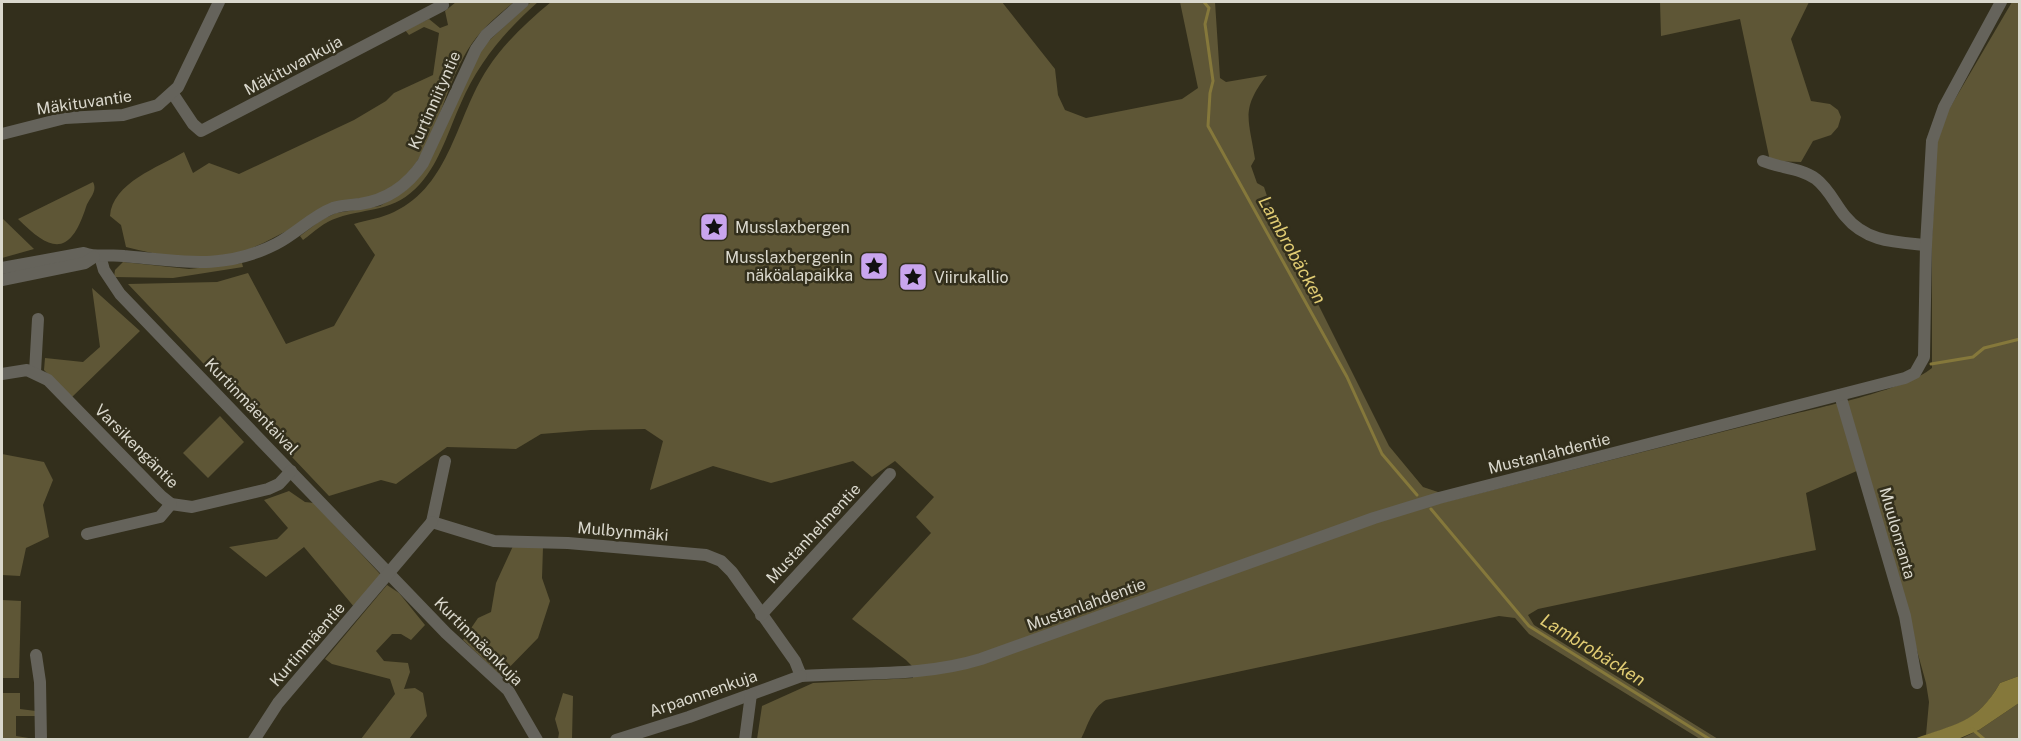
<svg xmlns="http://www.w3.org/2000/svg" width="2021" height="741" font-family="'Public Sans',sans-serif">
	<rect width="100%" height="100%" fill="#332f1c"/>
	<g fill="#5e5636">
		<path d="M456 2H514C497 16 479 31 467 51 446 86 439 129 416 163 389 203 333 208 293 228 272 238 253 250 230 255 195 261 160 256 126 247L121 225 110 216C112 183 159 167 184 152L193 173 209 163 239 174 354 120 386 101 394 93 433 75 439 33 424 27 409 35 405 30 429 19 440 28 448 25 445 11Z"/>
		<path d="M531 2H538C506 30 478 63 461 103 449 129 440 162 420 184 394 213 369 207 337 218 324 222 314 232 303 240L300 236 321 220 336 213 380 206 406 190 482 47Z"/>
		<path d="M551 2H1002L1055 69 1058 95 1065 110 1086 118 1182 99 1198 88 1180 2H1215L1220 78 1226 82 1267 75C1240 110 1249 119 1255 159L1251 166 1257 183 1264 187 1273 214 1389 446 1423 487 1438 492 1441 503C1553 475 1665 446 1777 418 1816 408 1904 391 1932 368V237L1937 143 1948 111 2012 2H2019V676L2000 683C1981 717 1962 724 1926 735L1929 702 1926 683 1866 467 1806 493 1816 550 1538 609 1528 615 1534 625 1718 739H1700L1529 634 1515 618 1499 616 1106 700C1092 708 1088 725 1081 739H757L762 706 813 683 913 678V667L906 660 852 619 931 533 916 517 934 497 895 461 872 477 853 461 771 483 713 466 650 490 663 441 645 429 591 430 541 434 516 449 447 447 396 484 381 480 329 496 128 284 217 282 248 273 286 344 334 326 375 255 354 224C367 220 382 218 394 212 451 185 456 116 488 68 504 43 528 21 551 2Z"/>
		<polygon points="1660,2 1809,2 1791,39 1811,101 1830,104 1838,110 1841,117 1838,127 1831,135 1813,141 1801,162 1770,161 1740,19 1661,36"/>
		<path d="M93 182C98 192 89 198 86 207 70 257 51 252 18 219Z"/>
		<polygon points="2,218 34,249 2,258"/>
		<polygon points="123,262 189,269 242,263 243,267 173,278 114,277 115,270"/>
		<polygon points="92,288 140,331 71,398 44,370 45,358 83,362 100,347"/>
		<polygon points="220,416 244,442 208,478 183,453"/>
		<polygon points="2,454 44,462 53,480 43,505 49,537 26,548 20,576 2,575"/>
		<polygon points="289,491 305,502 314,503 380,574 380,579 355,608 304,547 266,577 229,547 277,539 288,528 264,500"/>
		<polygon points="513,546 543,547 542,578 550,601 538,638 501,676 463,640 478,618 491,612 496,583"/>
		<polygon points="387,585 399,593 425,625 411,640 401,634 392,634 376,651 384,661 408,663 410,672 404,689 415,688 423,693 427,716 409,739 361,739 395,694 390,679 332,664 325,659"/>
		<polygon points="2,600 21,601 19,678 2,678"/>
		<polygon points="2,693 20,693 20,709 36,711 36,716 16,716 16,736 35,739 2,740"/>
		<polygon points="563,693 573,696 572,739 558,739 559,733 555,719"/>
		<polygon points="2019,703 2019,739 1958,740 1979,730"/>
	</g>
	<path fill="#85783b" d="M2019 676V703L1979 730 1958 739H1914C1954 724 1977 724 2000 683Z"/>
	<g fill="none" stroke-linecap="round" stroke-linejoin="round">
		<g stroke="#85783b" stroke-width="3">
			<polyline points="1204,2 1209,8 1205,24 1213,81 1210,93 1208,126 1347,377 1382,454 1417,495"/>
			<polyline points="1931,364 1973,357 1984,348 2020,339"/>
			<polyline points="1431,509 1529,626 1711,740"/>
			<polyline points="1972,729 1985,740"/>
		</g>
		<g stroke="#65635b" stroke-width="12">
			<polyline points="173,94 193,124 201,131 443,5"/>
			<polyline points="2,134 65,118 123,115 158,105 178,87 219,2"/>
			<path d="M1763 161C1780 168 1801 168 1816 179 1829 189 1835 204 1845 216 1866 242 1895 242 1926 245"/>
			<polyline points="100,256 104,270 120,294 446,633 508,690 537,740"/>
			<path d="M2 268 84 253C97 258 110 254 124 256 179 261 223 271 276 244 296 234 312 216 333 208 342 205 351 205 360 204 388 200 408 185 423 163L476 49 486 35 523 2"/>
			<polyline points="2,280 85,263 94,257"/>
			<polyline points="35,372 38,319"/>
			<polyline points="2,374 27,370 48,380 161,496 171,504 192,507 268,489 279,484 291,471"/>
			<polyline points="1840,395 1905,616 1917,683"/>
			<path d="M432 522 494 541 568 543 706 555 721 561 732 572 795 661 801 676C861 672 923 677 981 659L1374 518 1439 498 1905 378 1915 373 1924 357 1926 245 1932 141 1944 107 2001 2"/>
			<polyline points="432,522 445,461"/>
			<polyline points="87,534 160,517 171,504"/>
			<polyline points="761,615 890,474"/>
			<polyline points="36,655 40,682 41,740"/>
			<polyline points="254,740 278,703 432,522"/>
			<polyline points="616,740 689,717 801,676"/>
			<polyline points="745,740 751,694"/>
		</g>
	</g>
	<defs>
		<g id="sight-square" transform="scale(1.5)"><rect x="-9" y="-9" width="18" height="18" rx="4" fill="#c9a5ee" stroke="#332f1c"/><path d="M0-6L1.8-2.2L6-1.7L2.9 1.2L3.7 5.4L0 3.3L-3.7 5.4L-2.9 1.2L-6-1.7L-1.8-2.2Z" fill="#111"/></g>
	</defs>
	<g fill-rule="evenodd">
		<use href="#sight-square" x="714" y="227"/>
		<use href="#sight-square" x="874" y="266"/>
		<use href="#sight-square" x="913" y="277"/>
	</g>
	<g text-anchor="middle" stroke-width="5" stroke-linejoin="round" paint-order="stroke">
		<g font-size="16" fill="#dad8cd" stroke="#332f1c">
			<text transform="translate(293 65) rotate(-28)" y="6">Mäkituvankuja</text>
			<text transform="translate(434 100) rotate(-66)" y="6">Kurtinniityntie</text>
			<text transform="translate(84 102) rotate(-8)" y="6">Mäkituvantie</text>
			<text transform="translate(252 406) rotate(46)" y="6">Kurtinmäentaival</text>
			<text transform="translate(137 446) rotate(45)" y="6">Varsikengäntie</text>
			<text transform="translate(1549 453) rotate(-14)" y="6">Mustanlahdentie</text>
			<text transform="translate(623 531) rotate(5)" y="6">Mulbynmäki</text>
			<text transform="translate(813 533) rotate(-47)" y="6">Mustanhelmentie</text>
			<text transform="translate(1898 533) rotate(74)" y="6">Muulonranta</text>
			<text transform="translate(1086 604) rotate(-20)" y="6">Mustanlahdentie</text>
			<text transform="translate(479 641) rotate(45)" y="6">Kurtinmäenkuja</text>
			<text transform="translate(307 644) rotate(-49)" y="6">Kurtinmäentie</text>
			<text transform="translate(703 693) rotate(-19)" y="6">Arpaonnenkuja</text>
		</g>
		<g font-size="16" fill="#dad8cd" stroke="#332f1c" text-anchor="start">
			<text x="735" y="233">Musslaxbergen</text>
			<text x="853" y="263" text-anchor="end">Musslaxbergenin<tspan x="853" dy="18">näköalapaikka</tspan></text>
			<text x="934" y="283">Viirukallio</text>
		</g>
		<g font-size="18" font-style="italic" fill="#e1cc73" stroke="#332f1c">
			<text transform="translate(1292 250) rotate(61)" y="6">Lambrobäcken</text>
			<text transform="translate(1593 650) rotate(32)" y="6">Lambrobäcken</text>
		</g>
	</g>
	<rect width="2021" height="741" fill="none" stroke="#dad8cd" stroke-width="6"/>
</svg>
